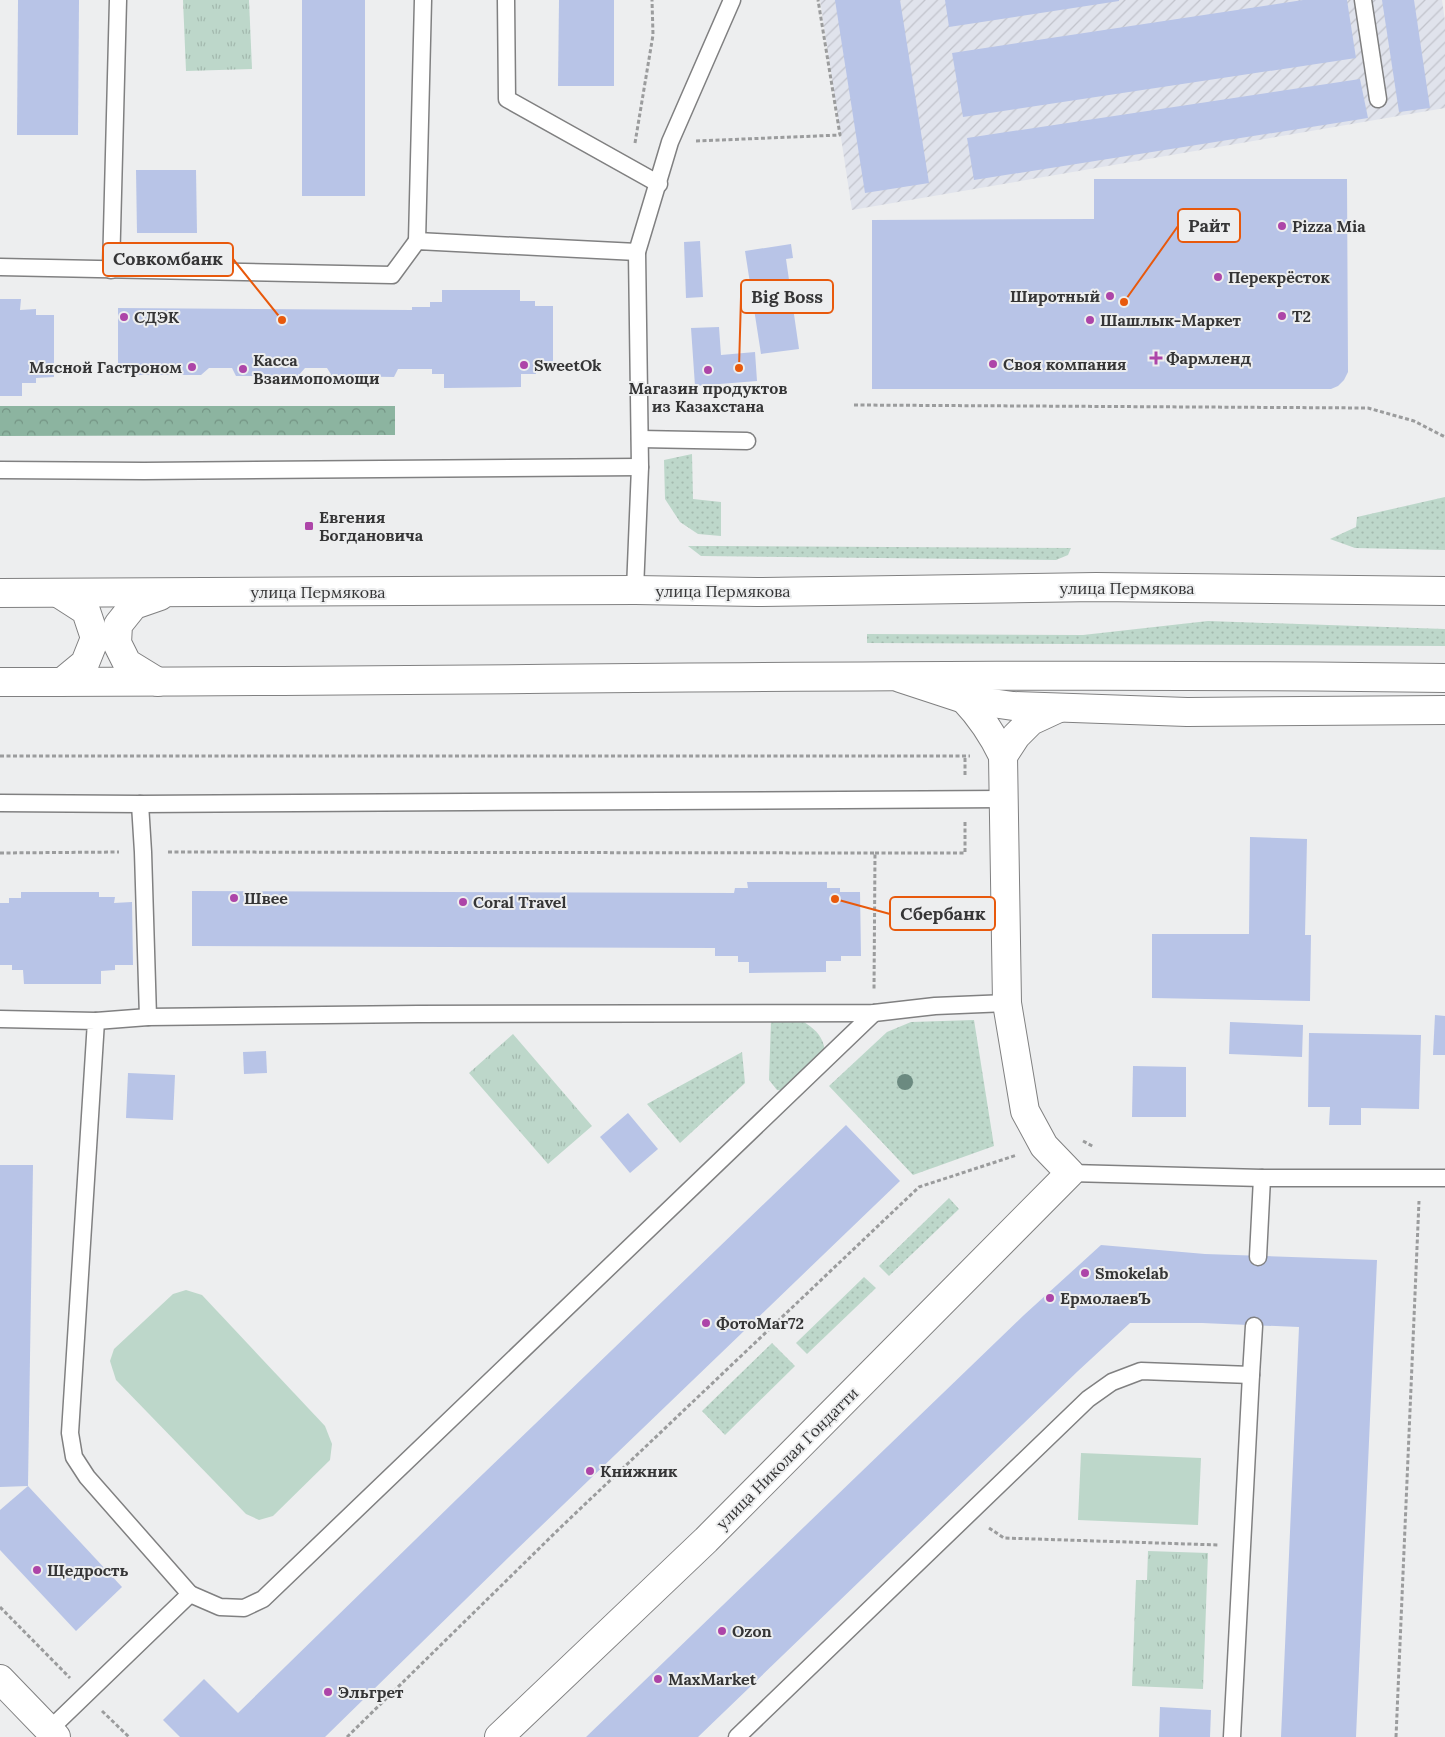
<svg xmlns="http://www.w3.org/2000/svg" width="1445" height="1737" font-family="Lora,serif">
	<defs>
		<pattern id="industrial-furrows" width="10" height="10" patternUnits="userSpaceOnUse" patternTransform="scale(1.25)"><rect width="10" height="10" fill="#e0e3ec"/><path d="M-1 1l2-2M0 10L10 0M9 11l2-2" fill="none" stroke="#c1c3cb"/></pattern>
		<pattern id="grass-dots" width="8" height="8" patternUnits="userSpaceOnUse" patternTransform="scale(1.25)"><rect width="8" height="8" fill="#bdd7ca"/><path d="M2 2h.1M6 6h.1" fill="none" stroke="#a3b9ae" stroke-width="1.8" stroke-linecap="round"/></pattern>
		<pattern id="forest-crowns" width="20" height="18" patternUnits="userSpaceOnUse" patternTransform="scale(1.25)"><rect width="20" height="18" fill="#8cb4a0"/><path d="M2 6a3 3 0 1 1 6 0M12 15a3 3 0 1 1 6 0" fill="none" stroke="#739383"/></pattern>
		<pattern id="park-tufts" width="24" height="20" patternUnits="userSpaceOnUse" patternTransform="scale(1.25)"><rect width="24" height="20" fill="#bdd7ca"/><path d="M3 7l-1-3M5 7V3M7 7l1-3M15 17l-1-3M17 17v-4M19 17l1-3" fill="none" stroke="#a3b9ae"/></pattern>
	</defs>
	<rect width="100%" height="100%" fill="#edeeef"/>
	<polygon fill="url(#industrial-furrows)" points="820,0 1442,0 1445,21 1445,108 852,210"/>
	<g fill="url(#grass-dots)">
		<polygon points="692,454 693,499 721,502 721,536 698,534 680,522 665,499 664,460"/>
		<polygon points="1445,497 1445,550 1355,548 1330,539 1356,527 1357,517"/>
		<polygon points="688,546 717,546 1071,548 1068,555 1056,560 701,556"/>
		<polygon points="1208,621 1445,629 1445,646 867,643 867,634 1083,635"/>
		<path d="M801 1020C818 1031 824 1037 826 1058L793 1092 777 1090 769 1080 771 1021Z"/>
		<polygon points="974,1020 994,1146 913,1175 829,1086 887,1032 911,1022"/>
		<polygon points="742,1052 745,1083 680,1143 647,1104"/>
		<polygon points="949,1198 959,1209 889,1276 879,1266"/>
		<polygon points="864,1277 876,1288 807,1354 796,1343"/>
		<polygon points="772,1343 795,1366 725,1435 702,1411"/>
	</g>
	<polygon fill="url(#forest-crowns)" points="0,406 395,406 395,435 0,436"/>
	<g fill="url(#park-tufts)">
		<polygon points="183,0 249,0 252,69 186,71"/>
		<polygon points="513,1034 592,1126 548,1164 469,1073"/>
		<polygon points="1148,1551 1208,1553 1203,1689 1132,1686 1136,1580 1147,1580"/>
	</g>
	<g fill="#bdd7ca">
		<polygon points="186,1290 202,1295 325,1426 332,1444 330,1460 273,1516 259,1520 246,1514 116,1380 110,1361 114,1349 173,1294"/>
		<polygon points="1081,1453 1201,1458 1198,1525 1078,1520"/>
	</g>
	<g fill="#b8c4e7">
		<polygon points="18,0 79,0 78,135 17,135"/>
		<rect x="302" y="0" width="63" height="196"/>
		<polygon points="559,0 614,0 614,86 558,86"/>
		<polygon points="835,0 900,0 929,183 865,193"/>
		<polygon points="945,0 1119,0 1119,1 949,27"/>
		<polygon points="1303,0 1347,0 1356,58 963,117 952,53"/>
		<polygon points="1382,0 1414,0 1430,108 1399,112"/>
		<polygon points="1360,79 1368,118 974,180 967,138"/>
		<polygon points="136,170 196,170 197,233 137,233"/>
		<polygon points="1094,179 1347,179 1348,372 1344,380 1338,386 1331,389 872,389 872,220 1094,219"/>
		<polygon points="700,241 703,297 686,298 684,242"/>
		<polygon points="791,244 793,258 786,259 799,349 761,354 745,251"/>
		<polygon points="442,290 520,290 520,301 535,301 535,306 553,306 553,369 535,369 536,374 521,374 521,387 444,388 444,374 432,374 432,369 398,369 394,377 332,376 327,368 305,368 298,376 236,376 232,368 209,368 201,375 139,375 133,368 118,367 118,308 412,310 412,307 430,307 430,302 442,302"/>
		<polygon points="0,299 21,299 20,310 36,309 36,315 54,315 54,377 36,378 36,383 22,383 22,396 0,396"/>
		<polygon points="719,327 721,355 755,352 757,381 695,386 691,328"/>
		<polygon points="1250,837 1307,839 1305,935 1311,935 1310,1001 1152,998 1152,934 1249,934"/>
		<polygon points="747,882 827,882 827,888 840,888 840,892 860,892 861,956 841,956 841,961 826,961 826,972 749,973 749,962 738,962 738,956 715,956 715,948 192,946 192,891 734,893 735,888 748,888"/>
		<polygon points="21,892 99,892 99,897 115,897 114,903 132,902 133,965 115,965 115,970 101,971 101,984 24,984 23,970 12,970 12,965 0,965 0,903 9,903 9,898 21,898"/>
		<polygon points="1435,1015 1445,1016 1445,1055 1433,1055"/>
		<polygon points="1230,1022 1303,1025 1302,1057 1229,1054"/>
		<polygon points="1309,1033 1421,1035 1419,1109 1361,1108 1361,1125 1329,1125 1330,1107 1308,1107"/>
		<polygon points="266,1051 267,1073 244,1074 243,1052"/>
		<polygon points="1133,1066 1186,1067 1186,1117 1132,1117"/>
		<polygon points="128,1073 175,1075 173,1120 126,1118"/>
		<polygon points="628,1113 658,1149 630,1173 600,1137"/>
		<polygon points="846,1125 900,1181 512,1554 325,1737 180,1737 163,1720 204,1679 238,1713 458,1498"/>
		<polygon points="0,1165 33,1165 28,1486 0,1487"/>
		<polygon points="1101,1245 1205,1254 1377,1260 1356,1737 1281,1737 1299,1327 1202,1323 1130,1323 1078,1371 698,1737 586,1737 1024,1315"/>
		<polygon points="28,1486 122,1587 76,1631 0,1550 0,1510"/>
		<polygon points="1160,1707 1211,1710 1210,1737 1159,1737"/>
	</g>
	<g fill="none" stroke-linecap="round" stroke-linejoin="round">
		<g stroke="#808081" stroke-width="19">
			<g id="service">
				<polyline points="506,0 507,99 659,184"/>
				<polyline points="1363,0 1378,99"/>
				<polyline points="417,241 423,0"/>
				<polyline points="0,267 392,275 417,241 637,252"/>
				<polyline points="111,270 118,0"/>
				<polyline points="640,439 747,441"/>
				<polyline points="0,470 144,471 640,467"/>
				<polyline points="635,590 640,467 637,252 670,142 732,0"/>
				<polyline points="0,803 140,804 1004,799"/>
				<polyline points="140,804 143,852 148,1017"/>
				<polyline points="0,1019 96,1021 70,1433 74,1457 87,1477 190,1594 49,1730"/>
				<polyline points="96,1021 148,1017 418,1014 874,1013 935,1006 1007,1003"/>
				<polyline points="1070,1173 1262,1178 1445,1178"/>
				<polyline points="1258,1257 1262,1178"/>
				<polyline points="190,1594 220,1607 244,1608 263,1599 874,1013"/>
				<polyline points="737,1737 1088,1399 1112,1382 1141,1371 1251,1375 1254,1326"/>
				<polyline points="1232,1737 1251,1375"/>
			</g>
		</g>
		<g stroke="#808081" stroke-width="30">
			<g id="minor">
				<polyline points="900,678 964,699 1013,706 1187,712 1445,710"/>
				<polyline points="1003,756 1016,736 1031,721 1059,708"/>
				<polyline points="0,1679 56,1737"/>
				<path d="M499 1737 706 1540 1070 1173 1044 1146 1025 1111 1007 1003 1003 756C992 733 981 717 964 699"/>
			</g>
		</g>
		<g stroke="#808081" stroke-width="30">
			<g id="secondary">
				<polyline points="0,593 635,590 757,592 1096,587 1445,591"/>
				<polyline points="58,593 86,611 95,638 85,663 62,682"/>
				<path d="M0 682C482 682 963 671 1445 678"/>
				<polyline points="158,682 127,663 117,643 118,625 134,605 160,596"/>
			</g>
		</g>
		<g stroke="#9b9c9d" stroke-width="3" stroke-dasharray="4 2.5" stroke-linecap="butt">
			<polyline points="696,141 840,135 818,0"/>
			<polyline points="635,143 653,35 652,0"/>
			<polyline points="854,405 1368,408 1414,421 1445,437"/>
			<polyline points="0,756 970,756"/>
			<polyline points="965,775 965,756"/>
			<polyline points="168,852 875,853 874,990"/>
			<polyline points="0,853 119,852"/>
			<polyline points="875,853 965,853 965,822"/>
			<polyline points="1083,1141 1094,1147"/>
			<polyline points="989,1528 1004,1538 1219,1545"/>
			<polyline points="0,1607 70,1678"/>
			<polyline points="102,1711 129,1737"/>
			<polyline points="347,1737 561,1527 919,1187 1017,1155"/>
			<polyline points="1396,1737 1419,1201"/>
		</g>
		<use href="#service" stroke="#fff" stroke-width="16"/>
		<use href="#minor" stroke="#fff" stroke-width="28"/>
		<use href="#secondary" stroke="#fff" stroke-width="28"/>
	</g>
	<circle fill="#6b8a80" cx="905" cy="1082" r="8"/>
	<g fill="#ad45a8" stroke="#edeeef" stroke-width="2">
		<circle cx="1282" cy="226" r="5"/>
		<circle cx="1218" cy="277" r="5"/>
		<circle cx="1110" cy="296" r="5"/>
		<circle cx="1282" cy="316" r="5"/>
		<circle cx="124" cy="317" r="5"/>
		<circle cx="1090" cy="320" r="5"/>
		<path d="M1153.5 350.5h5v5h5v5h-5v5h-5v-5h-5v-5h5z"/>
		<circle cx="993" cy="364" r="5"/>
		<circle cx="524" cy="365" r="5"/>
		<circle cx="192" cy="367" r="5"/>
		<circle cx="243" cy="369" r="5"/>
		<circle cx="708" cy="370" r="5"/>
		<rect x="304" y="521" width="10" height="10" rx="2.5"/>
		<circle cx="234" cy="898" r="5"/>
		<circle cx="463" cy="902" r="5"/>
		<circle cx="1085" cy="1273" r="5"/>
		<circle cx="1050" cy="1298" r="5"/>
		<circle cx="706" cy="1323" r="5"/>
		<circle cx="590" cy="1471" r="5"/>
		<circle cx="37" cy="1570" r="5"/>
		<circle cx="722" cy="1631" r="5"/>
		<circle cx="658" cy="1679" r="5"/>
		<circle cx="328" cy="1692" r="5"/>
	</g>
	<g text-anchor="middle" stroke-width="4" stroke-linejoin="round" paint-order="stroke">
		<g font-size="16" font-weight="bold" fill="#353536" stroke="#edeeef" text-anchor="start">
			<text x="1292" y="232">Pizza Mia</text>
			<text x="1228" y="283">Перекрёсток</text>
			<text x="1100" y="302" text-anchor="end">Широтный</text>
			<text x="1292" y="322">T2</text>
			<text x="134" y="323">СДЭК</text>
			<text x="1100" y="326">Шашлык-Маркет</text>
			<text x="1166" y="364">Фармленд</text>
			<text x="253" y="366">Касса<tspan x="253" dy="18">Взаимопомощи</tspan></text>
			<text x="1003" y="370">Своя компания</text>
			<text x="534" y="371">SweetOk</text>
			<text x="182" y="373" text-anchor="end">Мясной Гастроном</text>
			<text x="708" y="394" text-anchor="middle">Магазин продуктов<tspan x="708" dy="18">из Казахстана</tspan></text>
			<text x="319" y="523">Евгения<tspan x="319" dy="18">Богдановича</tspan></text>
			<text x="244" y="904">Швее</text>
			<text x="473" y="908">Coral Travel</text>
			<text x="1095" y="1279">Smokelab</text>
			<text x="1060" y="1304">ЕрмолаевЪ</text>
			<text x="716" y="1329">ФотоМаг72</text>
			<text x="600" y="1477">Книжник</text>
			<text x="47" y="1576">Щедрость</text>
			<text x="732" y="1637">Ozon</text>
			<text x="668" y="1685">MaxMarket</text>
			<text x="338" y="1698">Эльгрет</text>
		</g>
		<g font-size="16" fill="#353536" stroke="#edeeef">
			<text x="1127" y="594">улица Пермякова</text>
			<text x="723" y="597">улица Пермякова</text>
			<text x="318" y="598">улица Пермякова</text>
			<text transform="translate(787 1458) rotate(-45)" y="6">улица Николая Гондатти</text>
		</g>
	</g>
	<path fill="none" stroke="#e8590c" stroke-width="2" d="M1124 302L1178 226M282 320L233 259M739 368L741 297M835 899L890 914"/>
	<g fill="#e8590c" stroke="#edeeef" stroke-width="2">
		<circle cx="1124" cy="302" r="5"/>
		<circle cx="282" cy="320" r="5"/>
		<circle cx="739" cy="368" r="5"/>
		<circle cx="835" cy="899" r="5"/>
	</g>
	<g fill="#edeeef" stroke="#e8590c" stroke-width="2">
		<rect x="1178" y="209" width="62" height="33" rx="5"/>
		<rect x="103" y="243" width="130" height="33" rx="5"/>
		<rect x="741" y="280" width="92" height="33" rx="5"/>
		<rect x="890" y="897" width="105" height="33" rx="5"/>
	</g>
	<g font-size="18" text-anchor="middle" font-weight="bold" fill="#353536">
		<text x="1209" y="232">Райт</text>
		<text x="168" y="265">Совкомбанк</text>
		<text x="787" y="303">Big Boss</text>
		<text x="943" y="920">Сбербанк</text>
	</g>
</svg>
